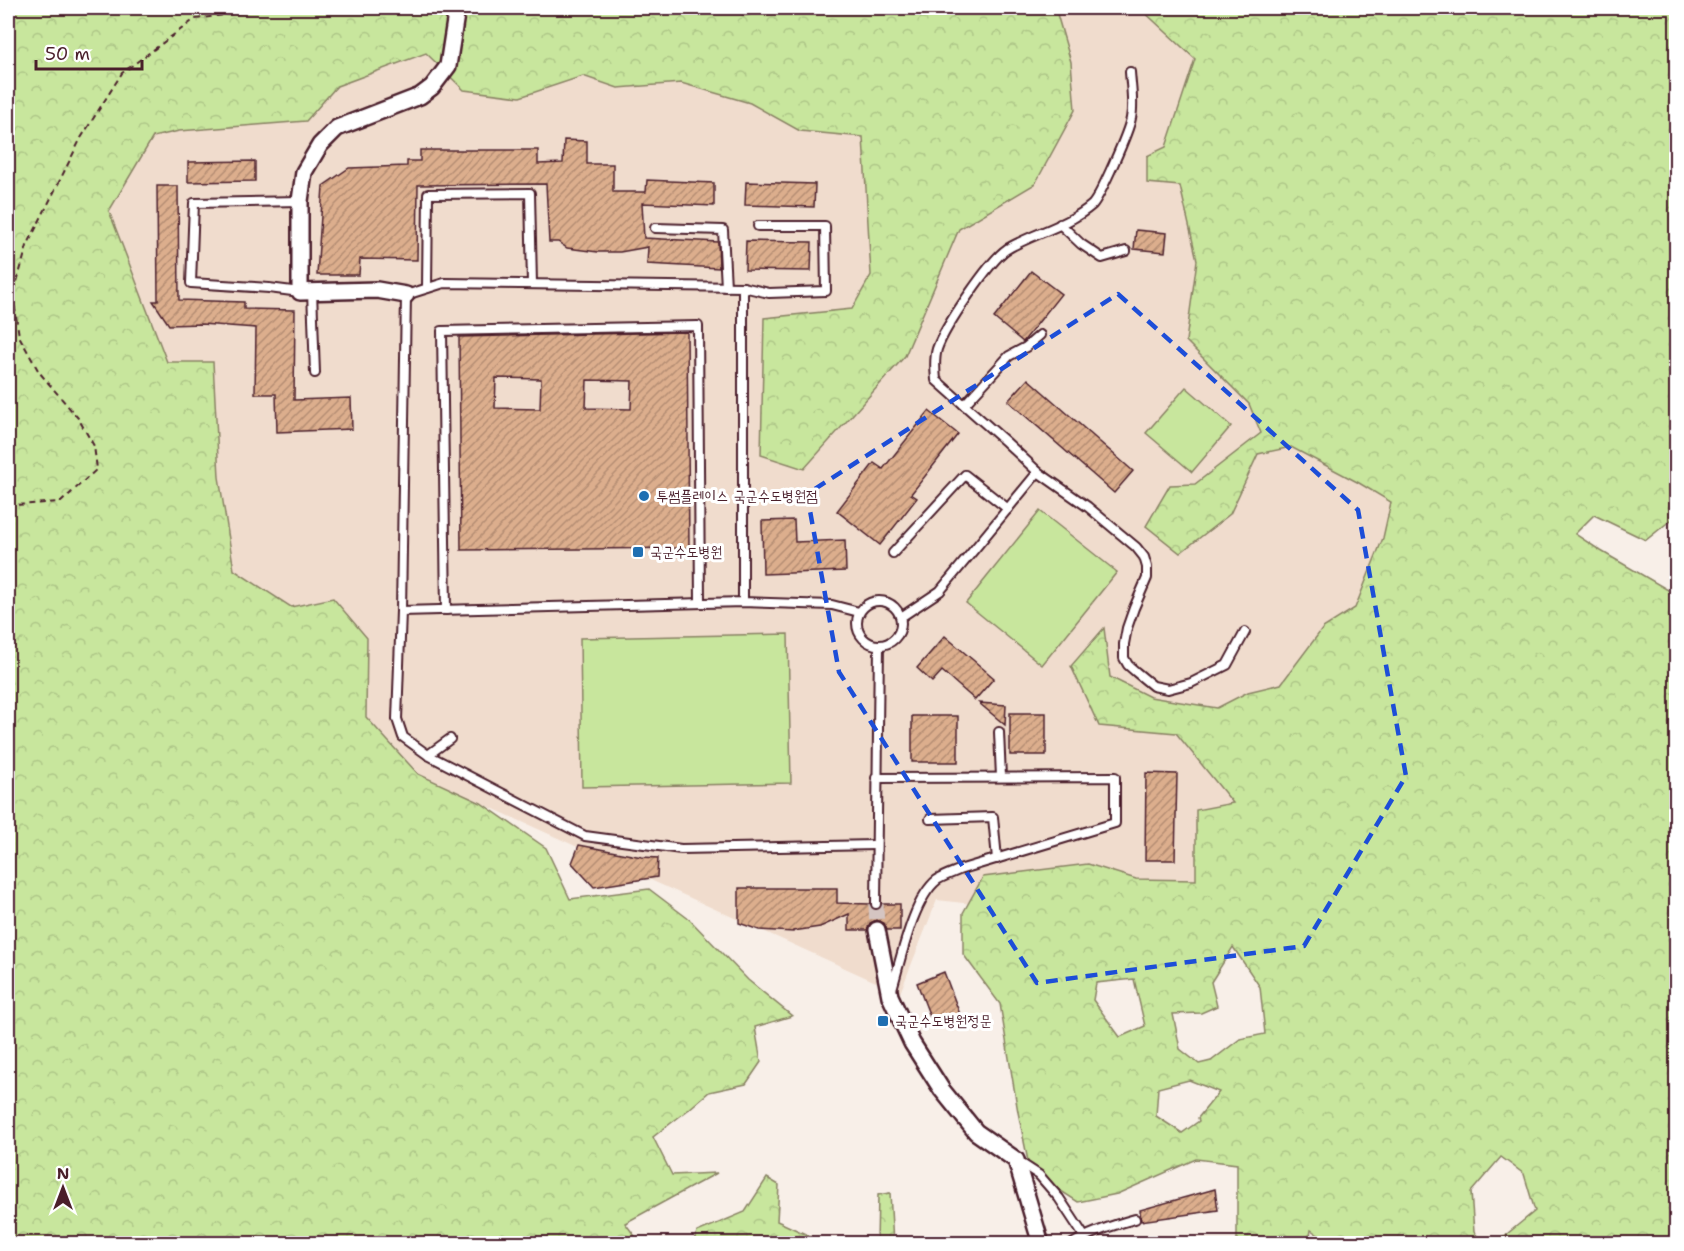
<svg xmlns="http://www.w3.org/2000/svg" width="1684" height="1251" font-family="'Shantell Sans','Poor Story',sans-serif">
	<defs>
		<pattern id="forest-crowns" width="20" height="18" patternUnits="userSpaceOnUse" patternTransform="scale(1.5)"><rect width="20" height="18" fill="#c8e69d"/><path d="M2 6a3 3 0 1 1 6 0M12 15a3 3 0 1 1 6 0" fill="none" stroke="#adc587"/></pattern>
		<pattern id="building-hatch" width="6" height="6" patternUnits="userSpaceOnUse" patternTransform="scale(1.5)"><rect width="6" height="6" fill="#dcae8d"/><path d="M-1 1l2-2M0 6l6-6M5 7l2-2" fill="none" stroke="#b48d73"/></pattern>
	</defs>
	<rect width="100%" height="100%" fill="#f8efe8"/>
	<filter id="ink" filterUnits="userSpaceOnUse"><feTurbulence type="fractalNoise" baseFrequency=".0167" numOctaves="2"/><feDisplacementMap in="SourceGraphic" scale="12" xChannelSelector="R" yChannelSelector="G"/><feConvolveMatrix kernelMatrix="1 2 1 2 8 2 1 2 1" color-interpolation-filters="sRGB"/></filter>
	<g filter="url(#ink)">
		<polygon fill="#f0dccd" points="345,8 1471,8 1528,834 1025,910 937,900 900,993 463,795 427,783 238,629 81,179"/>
		<g fill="#c8e69d" stroke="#898264" stroke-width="1.5">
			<polygon points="1186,387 1231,426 1192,472 1146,433"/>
			<polygon points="1040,511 1117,572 1042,665 966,603"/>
			<polygon points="788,634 791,783 582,787 580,638"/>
		</g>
		<g fill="url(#forest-crowns)" stroke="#898264" stroke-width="1.5" fill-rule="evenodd">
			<polygon points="8,8 731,8 744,16 778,8 1089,8 1057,14 1071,62 1075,110 1035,184 959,229 905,356 804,469 761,455 764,318 852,309 871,275 863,137 800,131 750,103 681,83 618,88 583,76 520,97 464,90 426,53 337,86 306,121 179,131 153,137 109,211 167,362 213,362 219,477 234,570 291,607 333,598 367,638 366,717 418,774 481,803 546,848 570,899 649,889 690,920 748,980 792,1016 755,1027 761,1062 746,1084 709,1092 688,1110 653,1137 672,1175 717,1173 625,1223 640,1243 8,1243"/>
			<path d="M1140 8H1676V516L1646 540 1594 515 1575 534 1601 551 1675 594 1676 597V1243H1496L1535 1211 1524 1174 1501 1157 1471 1192 1474 1232 1483 1243H1330L1311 1230 1309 1243H1237V1164L1196 1159 1117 1194 1078 1202 1030 1171 1018 1112 1000 1004 963 954V913L983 877 1088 864 1136 879 1196 880V810L1233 803 1176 733 1099 726 1071 666 1104 628 1110 677 1150 697 1217 708 1248 692 1281 684 1323 628 1355 608 1383 538 1391 502 1359 483 1291 447 1258 454 1230 514 1180 553 1146 526 1170 485 1195 484 1261 433 1249 404 1186 341 1197 260 1180 186 1147 183V156L1166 147 1195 59ZM1233 947 1260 987 1265 1034 1240 1039 1211 1061 1199 1064 1180 1049 1173 1014 1201 1013 1217 1006 1211 982ZM1134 979 1145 1026 1120 1037 1093 1000 1096 983ZM1189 1080 1219 1092 1198 1118 1199 1121 1182 1133 1156 1116 1158 1088Z"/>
			<polygon points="767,1178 779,1185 777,1221 825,1243 693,1243 697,1232 745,1212"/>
			<polygon points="890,1193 893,1243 877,1243 878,1195"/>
		</g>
		<g fill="url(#building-hatch)" stroke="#4a1f2b" stroke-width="1.5" fill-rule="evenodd">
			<polygon points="564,140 587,141 587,164 613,164 613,192 646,192 647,180 714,183 714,206 642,203 644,238 718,242 719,268 647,264 648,247 620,252 598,252 567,248 558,242 549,242 546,184 418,185 417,260 360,259 359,275 317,275 323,186 349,168 407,166 407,161 420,161 420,150 538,150 538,164 563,163"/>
			<polygon points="255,161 255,181 188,182 188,162"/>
			<polygon points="746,182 815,184 814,207 745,205"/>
			<polygon points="157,186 178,186 179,300 244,302 244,309 295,310 294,400 351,398 352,429 277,432 276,394 255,394 256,328 201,324 169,325 153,301 158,301"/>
			<polygon points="1136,230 1167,233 1165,252 1134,249"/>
			<polygon points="746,241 812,242 811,271 745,270"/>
			<polygon points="1031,271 1061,294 1023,342 994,318"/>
			<path d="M687 332 689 548 461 550 459 337ZM496 378 541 379 540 409 495 408ZM587 380 632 381 631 409 586 408Z"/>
			<polygon points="1028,379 1133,471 1114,493 1008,401"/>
			<polygon points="929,411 958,434 911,494 917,498 880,545 837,511 874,463 883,469"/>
			<polygon points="794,520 795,542 845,540 846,571 763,574 762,521"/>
			<polygon points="945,636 994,678 975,700 942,671 932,682 917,668"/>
			<polygon points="979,703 1006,705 1005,725"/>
			<rect x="1010" y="713" width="36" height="42"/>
			<rect x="912" y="716" width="46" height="46"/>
			<polygon points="1146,773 1177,774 1175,860 1145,860"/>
			<polygon points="579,845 642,857 658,858 657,877 594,887 572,863"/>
			<polygon points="739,888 837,888 837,903 870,904 871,907 875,910 879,909 882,904 900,904 900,930 887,930 884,923 876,920 870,923 867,930 849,930 849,914 820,927 793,931 793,932 759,930 739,923"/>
			<polygon points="944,972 961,1017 934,1027 917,983"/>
			<polygon points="1215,1189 1218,1210 1141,1221 1140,1210"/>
		</g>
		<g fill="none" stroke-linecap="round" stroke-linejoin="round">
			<polyline stroke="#d5c5c2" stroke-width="15" stroke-dasharray="15 8" stroke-linecap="butt" points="876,904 877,930"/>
			<g stroke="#4a1f2b" stroke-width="12">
				<g id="lane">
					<polyline points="300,201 194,203 191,283 269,288 300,292"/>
					<polyline points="1060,224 1081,244 1102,258 1126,251"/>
					<polyline points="655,228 723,230 726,287"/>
					<polyline points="743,287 769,293 826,291 825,226 758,226"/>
					<polyline points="427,288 428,194 530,193 532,284"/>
					<polyline points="312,291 315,373"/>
					<polyline points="964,405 1009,356 1026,347 1040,335"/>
					<polyline points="1038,472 1088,507 1136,547 1144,557 1147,567 1147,578 1134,608 1127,628 1124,644 1124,658 1128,665 1136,672 1153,686 1168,689 1191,683 1227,665 1245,632"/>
					<polyline points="893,553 965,475 1008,509"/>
					<circle cx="879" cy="623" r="22"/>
					<polyline points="743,602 401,611 406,295 444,283 743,287 743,602 832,605 859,612"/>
					<polyline points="446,610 442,331 698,326 700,603"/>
					<polyline points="401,611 397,719 403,737 428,755 585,836 681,849 875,845"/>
					<path d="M901 617 940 591 1038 472 1006 442 936 380C935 370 934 359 937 349 944 328 990 260 1007 249 1034 233 1068 226 1092 205 1100 197 1129 131 1131 118 1134 104 1131 87 1130 72"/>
					<polyline points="999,732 1001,777"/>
					<polyline points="428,755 450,739"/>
					<path d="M876 778 1115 777V823L959 870C952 873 943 876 937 880 913 899 901 959 892 989"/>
					<polyline points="930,819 993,817 997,859"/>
					<polyline points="876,904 879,645"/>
					<polyline points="1019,1162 1039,1175 1059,1198 1084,1236"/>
					<path d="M1072 1244C1091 1232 1113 1225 1135 1219"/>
				</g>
			</g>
			<g stroke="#4a1f2b" stroke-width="20">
				<g id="street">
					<polyline points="406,295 377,290 300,292 300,201 304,172 320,145 337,128 420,96 432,87 448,66 457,8"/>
					<polyline points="877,930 890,996 912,1043 942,1090 976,1132 1016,1160 1041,1244"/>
				</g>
			</g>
			<polyline stroke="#4a1f2b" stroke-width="2" stroke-dasharray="6 4.5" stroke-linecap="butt" points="8,502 15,505 61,502 97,469 94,446 78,418 39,372 19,336 13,296 27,246 81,138 122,73 195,19 246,12 260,8"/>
			<use href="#lane" stroke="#fff" stroke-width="8"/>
			<use href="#street" stroke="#fff" stroke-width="15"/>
		</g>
	</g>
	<path fill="none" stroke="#1d4ed8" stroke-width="4.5" stroke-dasharray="12 8" stroke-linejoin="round" d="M1118 294 1358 510 1406 776 1304 946 1037 983 839 672 807 494Z"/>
	<g fill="#1f6fb2" stroke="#fff" stroke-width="2">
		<circle cx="644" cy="496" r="6"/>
		<rect x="632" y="546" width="12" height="12" rx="3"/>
		<rect x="877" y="1015" width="12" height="12" rx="3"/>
	</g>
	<g text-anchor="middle" stroke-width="6" stroke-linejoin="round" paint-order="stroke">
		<g font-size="15" fill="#4a1f2b" stroke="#fff" text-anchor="start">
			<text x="656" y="501">투썸플레이스 국군수도병원점</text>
			<text x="650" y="557">국군수도병원</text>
			<text x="895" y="1026">국군수도병원정문</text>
		</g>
	</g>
	<rect width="1684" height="1251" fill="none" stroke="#fff" stroke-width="30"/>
	<rect x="15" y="15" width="1654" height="1221" fill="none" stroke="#4a1f2b" stroke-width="2" filter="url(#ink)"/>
	<g transform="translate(63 1188)" stroke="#ffffff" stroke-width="4.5" paint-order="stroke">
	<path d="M0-4.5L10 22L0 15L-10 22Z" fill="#4a1f2b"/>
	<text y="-9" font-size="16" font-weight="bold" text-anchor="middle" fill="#4a1f2b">N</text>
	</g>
	<path d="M36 60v9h106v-9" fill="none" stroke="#4a1f2b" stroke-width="3"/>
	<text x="45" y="60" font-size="18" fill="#4a1f2b" stroke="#ffffff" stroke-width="4.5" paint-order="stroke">50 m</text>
</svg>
